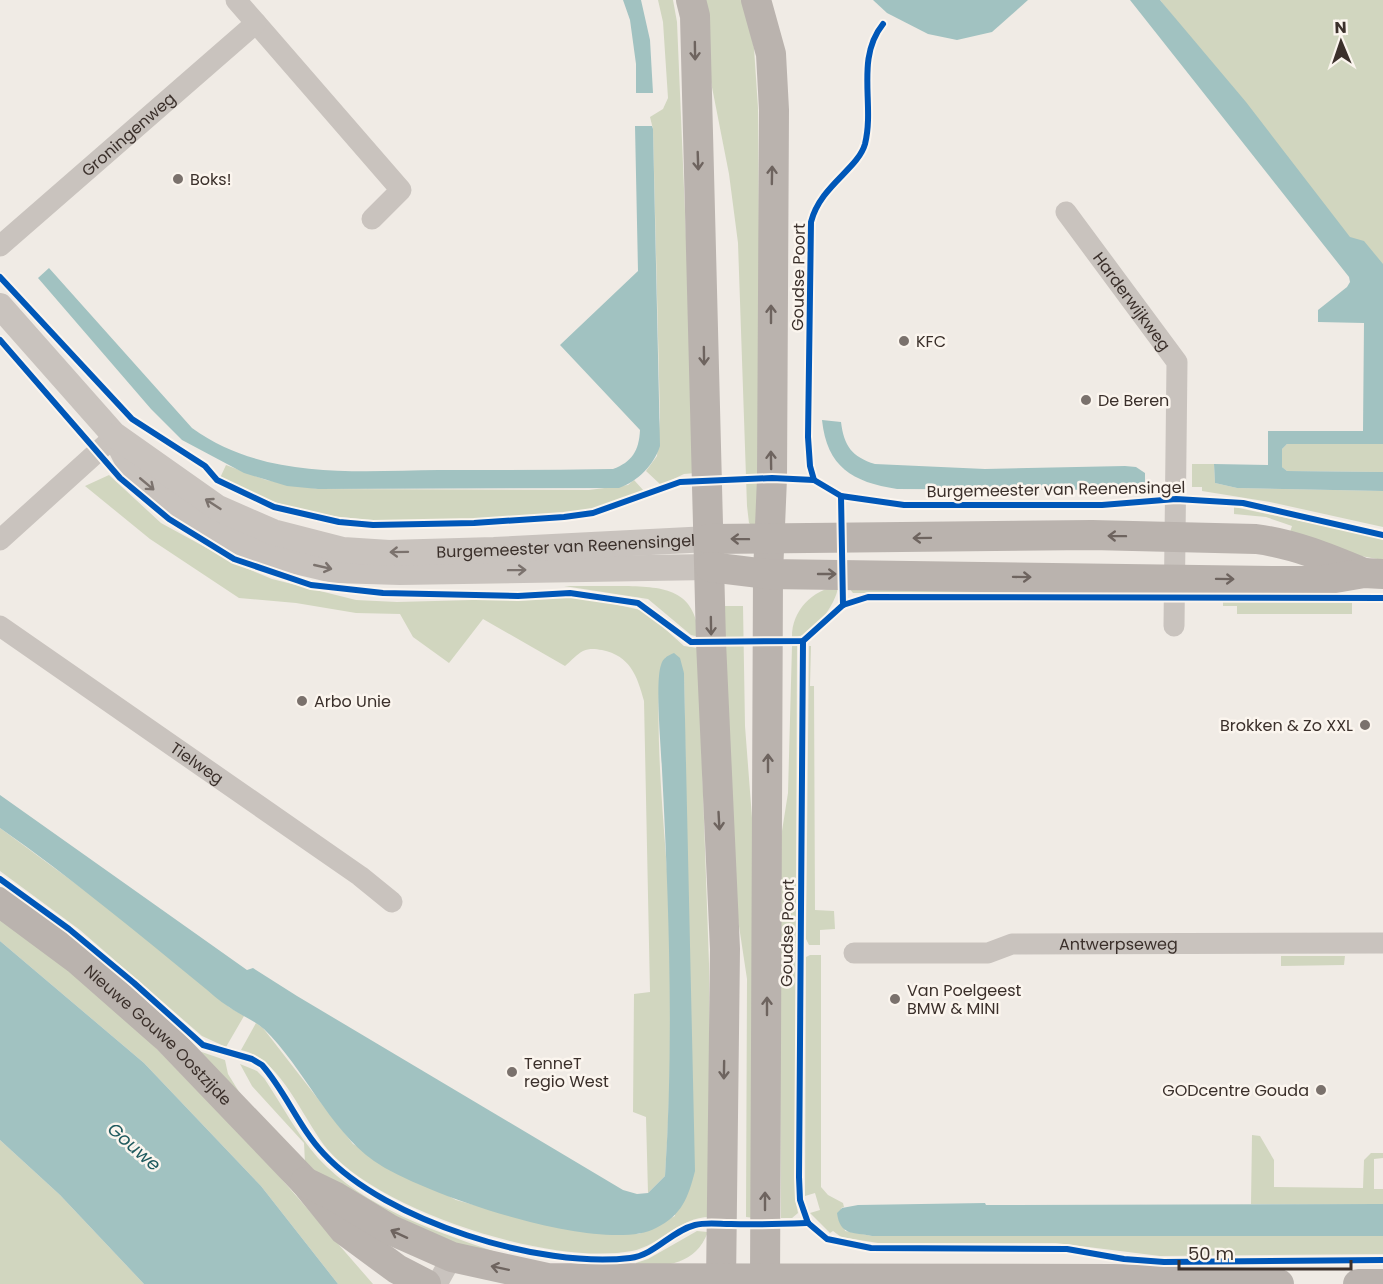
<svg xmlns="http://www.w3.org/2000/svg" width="1383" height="1284" font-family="Poppins,sans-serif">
	<rect width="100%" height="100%" fill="#f0ebe5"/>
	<g fill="#d1d6bf">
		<polygon points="658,0 673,0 677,22 696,473 684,474 661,485 646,471 657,456 660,418 653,129 650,117 663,109 668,98 663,22"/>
		<polygon points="703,0 743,0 754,48 758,108 761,508 754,528 749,523 747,506 738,243 729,174 710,77"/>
		<polygon points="1160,0 1383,0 1383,274 1350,238"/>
		<polygon points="1287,444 1383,444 1383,472 1287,471 1282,467 1282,449"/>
		<polygon points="1192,464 1214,464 1215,483 1237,488 1383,491 1383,527 1270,502 1202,491 1202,487 1192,487"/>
		<path d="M226 465 266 480 318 489 589 490 628 485 634 480 644 491C627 497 609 505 592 509 557 518 518 516 483 518 388 524 306 525 220 478Z"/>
		<path d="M109 475 161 523 236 564 272 579 356 600 397 602 582 597 645 611 684 646 698 648 709 964 710 1217C679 1217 661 1245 632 1251 551 1266 382 1212 328 1150 303 1120 281 1058 241 1050L256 1023 263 1028 353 1144 456 1200 533 1221 606 1234H639L675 1216 687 862 684 673 666 657C648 687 668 864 670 911 672 999 671 1089 665 1176L648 1193 646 1117 633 1112 634 994 650 992 644 701C637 675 630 656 602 650 595 649 590 648 583 651 577 654 571 661 565 666L483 619 449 663 413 637 400 614 356 613 296 603 239 598 150 539 85 486Z"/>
		<polygon points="1234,507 1383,538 1383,560 1355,555 1290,532 1292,526 1266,517 1234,514"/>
		<path d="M564 586C584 586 605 586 625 586 665 587 695 589 699 637L691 635 648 599Z"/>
		<path d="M838 587C836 605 811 639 792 637 791 612 813 588 838 587Z"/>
		<polygon points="849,588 1065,593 853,593"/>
		<polygon points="1223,601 1352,602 1352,614 1237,614 1237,606 1223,606"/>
		<polygon points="724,606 743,606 745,726 755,857 754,1218 746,1217 747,979 729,860"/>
		<polygon points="797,645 795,1198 798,1213 792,1218 781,1218 779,850 788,793 792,646"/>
		<polygon points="809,646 811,646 810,686 814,686 815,910 834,911 835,929 820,930 820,945 809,945 806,939"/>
		<polygon points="0,828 125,920 229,1007 244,1016 226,1047 202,1036 80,930 0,871"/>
		<polygon points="0,917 117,1008 265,1160 373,1284 338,1284 261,1186 144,1063 0,941"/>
		<polygon points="810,955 821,955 821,1187 828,1195 843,1203 844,1207 841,1208 845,1231 873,1236 1383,1236 1383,1254 1160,1256 1056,1243 878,1243 841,1237 833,1231 830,1233 810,1213 820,1210 815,1193 805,1196 806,957"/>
		<polygon points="1281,956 1345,956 1344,965 1281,966"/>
		<polygon points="196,1050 225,1060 228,1074 241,1095"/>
		<path d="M240 1064 257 1071 264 1078C282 1105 297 1134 318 1158 364 1208 437 1232 499 1253L475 1252 345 1193 305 1163 304 1143 252 1086Z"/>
		<polygon points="1252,1135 1260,1136 1274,1160 1274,1187 1363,1188 1364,1160 1371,1153 1383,1153 1383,1158 1374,1159 1374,1189 1383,1189 1383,1204 1251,1204"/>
		<polygon points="0,1140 60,1195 144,1284 0,1284"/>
		<path d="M697 1231 708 1232C695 1265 668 1266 636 1267V1263L648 1259Z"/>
	</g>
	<g fill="#a1c2c1">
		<polygon points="623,0 641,0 650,40 653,93 636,93 636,64 630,20"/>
		<polygon points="873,0 1028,0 992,32 957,40 928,34 887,13"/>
		<polygon points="1130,0 1160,0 1246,102 1350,237 1364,241 1383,264 1383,444 1287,444 1282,449 1282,467 1287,471 1383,472 1383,491 1237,488 1215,483 1214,464 1268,465 1268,431 1363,431 1364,323 1318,322 1318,310 1347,287 1350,282 1349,277"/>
		<path d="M635 126H652L653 129 660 446C654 465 638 481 619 488L318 489 287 486 244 473 182 440 151 409 38 278 49 268 192 428C264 480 354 471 439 470 497 470 555 470 613 469 632 462 639 451 640 430L560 345 638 271Z"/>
		<path d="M822 420 841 422C844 446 852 457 875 464L985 469 1125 466 1136 467 1145 473V483L1131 490 897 489C852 482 827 467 822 420Z"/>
		<path d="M674 653 680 658 684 673 695 1171C688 1198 682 1215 656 1228 604 1256 421 1194 374 1161 329 1129 304 1068 264 1029 254 1020 240 1015 229 1007 219 1001 210 992 201 985 135 931 70 877 0 828V795L247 970 253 968 297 996 623 1190 637 1194 648 1193 665 1176C674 1041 669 905 662 770 661 748 655 682 661 665 663 658 667 656 674 653Z"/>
		<polygon points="0,941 144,1063 261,1186 338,1284 144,1284 60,1195 0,1140"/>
		<path d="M985 1203 986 1205 1383 1204V1236H872C853 1232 840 1236 837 1213L842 1208 858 1205Z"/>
	</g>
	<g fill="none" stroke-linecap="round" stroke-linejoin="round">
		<g stroke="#c9c3be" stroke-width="21">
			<polyline points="256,23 401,190 372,219"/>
			<path id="s1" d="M1066 212 1177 362 1174 626"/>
			<path id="s2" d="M0 246 256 23 236 0"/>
			<polyline points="0,540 115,436"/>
			<path id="s3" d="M0 626 360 876 392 902"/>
			<path id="s4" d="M854 953H988L1012 944 1383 943"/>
			<polyline points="437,1284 452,1257"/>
		</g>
		<g stroke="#c9c3be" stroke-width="26">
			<polyline points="0,306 115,436 133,472 207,527 266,554 334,570 400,572 710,567"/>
			<path id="s5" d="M116 436 218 508 273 532 343 550 389 553 494 550 709 539"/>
		</g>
		<g stroke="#bab3ae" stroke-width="30">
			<polyline points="691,0 695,16 711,642 725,949 721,1284"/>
			<polyline points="756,0 771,54 774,110 772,478 768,574 765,1284"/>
			<path d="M709 539 1092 535 1256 539C1294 544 1328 558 1364 573"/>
			<polyline points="710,567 768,574 1278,581 1318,581 1364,573 1383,574"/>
			<path id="s6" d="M0 902 78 960 168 1039 305 1182 344 1230 397 1269 426 1284"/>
			<polyline points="305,1182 336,1197 391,1230 452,1257 547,1278 1114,1279 1279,1284"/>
			<polyline points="1358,1284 1383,1284"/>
		</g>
		<g stroke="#fbf5ee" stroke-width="10">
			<g id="cycleway">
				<polyline points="0,277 132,419 205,466 217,480 274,507 339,522 373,525 474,523 564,517 593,513 680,482 772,478 814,480 841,496 904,505 1102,505 1176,499 1243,503 1383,535"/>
				<polyline points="0,340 120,478 169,519 234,559 311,585 383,593 518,596 570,593 638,603 691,642 803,641 843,605 868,597 1383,598"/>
				<path d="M814 480 810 466 808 437 811 222C820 186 858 169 865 144 875 104 855 59 883 24"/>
				<polyline points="841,496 843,605"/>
				<polyline points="803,641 799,1177 800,1200 808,1223"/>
				<path d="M0 879 69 929 134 983 203 1045 252 1059 262 1065C286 1092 299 1128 324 1154 386 1221 541 1269 630 1258 655 1255 671 1231 695 1225 706 1222 719 1224 731 1224 757 1225 782 1224 808 1223"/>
				<polyline points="808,1223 827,1239 871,1248 1067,1249 1124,1259 1164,1262 1383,1260"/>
			</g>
		</g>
		<use href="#cycleway" stroke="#0057b8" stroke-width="6"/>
	</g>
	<defs><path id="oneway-shaft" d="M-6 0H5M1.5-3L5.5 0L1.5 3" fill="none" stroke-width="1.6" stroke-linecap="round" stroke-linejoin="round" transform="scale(1.5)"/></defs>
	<g stroke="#6e645f">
		<use href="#oneway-shaft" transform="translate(695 51) rotate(89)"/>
		<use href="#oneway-shaft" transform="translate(698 161) rotate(88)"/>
		<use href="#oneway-shaft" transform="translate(772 175) rotate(-89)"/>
		<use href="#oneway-shaft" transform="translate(771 314) rotate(-90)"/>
		<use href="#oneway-shaft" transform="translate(704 356) rotate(89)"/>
		<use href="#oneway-shaft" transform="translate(771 460) rotate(-91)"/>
		<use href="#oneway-shaft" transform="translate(1117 536) rotate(-179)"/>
		<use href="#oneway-shaft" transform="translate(922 538) rotate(179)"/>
		<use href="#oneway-shaft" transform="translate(740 539) rotate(-179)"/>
		<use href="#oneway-shaft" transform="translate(827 574)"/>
		<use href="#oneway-shaft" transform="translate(1022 577) rotate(1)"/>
		<use href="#oneway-shaft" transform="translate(1225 579) rotate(1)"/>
		<use href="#oneway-shaft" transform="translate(711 626) rotate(89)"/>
		<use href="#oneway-shaft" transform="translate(768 763) rotate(-90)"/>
		<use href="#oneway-shaft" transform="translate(719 821) rotate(87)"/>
		<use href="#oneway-shaft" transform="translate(767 1006) rotate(-90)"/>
		<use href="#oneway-shaft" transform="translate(724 1070) rotate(91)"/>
		<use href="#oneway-shaft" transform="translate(765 1201) rotate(-90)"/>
		<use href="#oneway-shaft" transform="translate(399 1234) rotate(-155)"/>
		<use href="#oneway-shaft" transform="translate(500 1268) rotate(-168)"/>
	</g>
	<g stroke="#7b726d">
		<use href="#oneway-shaft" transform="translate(147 484) rotate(40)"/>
		<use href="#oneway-shaft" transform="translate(213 504) rotate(-147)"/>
		<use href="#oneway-shaft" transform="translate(399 552) rotate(179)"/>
		<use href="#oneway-shaft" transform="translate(323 567) rotate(13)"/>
		<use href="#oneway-shaft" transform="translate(517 570) rotate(-1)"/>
	</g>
	<g fill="#7a716c" stroke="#fbf5ee" stroke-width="2">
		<circle cx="178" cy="179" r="6"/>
		<circle cx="904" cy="341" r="6"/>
		<circle cx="1086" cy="400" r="6"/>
		<circle cx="302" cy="701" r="6"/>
		<circle cx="1365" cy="725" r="6"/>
		<circle cx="895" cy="999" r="6"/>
		<circle cx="512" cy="1072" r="6"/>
		<circle cx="1321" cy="1090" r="6"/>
	</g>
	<g text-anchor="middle" stroke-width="5" stroke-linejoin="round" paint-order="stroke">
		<g font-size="16" fill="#3b302b" stroke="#fbf5ee">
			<text dy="6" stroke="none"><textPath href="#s2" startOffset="170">Groningenweg</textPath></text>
			<text transform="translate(798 277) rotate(-89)" y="6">Goudse Poort</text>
			<text dy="6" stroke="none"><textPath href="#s1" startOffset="111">Harderwijkweg</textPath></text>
			<text transform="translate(1056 489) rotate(-1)" y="6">Burgemeester van Reenensingel</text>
			<text dy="6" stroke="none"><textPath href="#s5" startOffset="480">Burgemeester van Reenensingel</textPath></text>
			<text dy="6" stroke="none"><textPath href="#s3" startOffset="240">Tielweg</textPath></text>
			<text transform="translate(787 933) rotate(-89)" y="6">Goudse Poort</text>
			<text dy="6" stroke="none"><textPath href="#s4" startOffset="266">Antwerpseweg</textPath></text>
			<text dy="6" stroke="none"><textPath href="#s6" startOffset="207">Nieuwe Gouwe Oostzijde</textPath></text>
		</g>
		<g font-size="16" fill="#3b302b" stroke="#fbf5ee" text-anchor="start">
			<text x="190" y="185">Boks!</text>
			<text x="916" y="347">KFC</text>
			<text x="1098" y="406">De Beren</text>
			<text x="314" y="707">Arbo Unie</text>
			<text x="1353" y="731" text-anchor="end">Brokken &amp; Zo XXL</text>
			<text x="907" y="996">Van Poelgeest<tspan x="907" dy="18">BMW &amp; MINI</tspan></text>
			<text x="524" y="1069">TenneT<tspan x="524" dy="18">regio West</tspan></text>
			<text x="1309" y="1096" text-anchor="end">GODcentre Gouda</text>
		</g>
		<g font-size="18" font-style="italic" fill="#1f5a5e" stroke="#fbf5ee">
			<text transform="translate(134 1147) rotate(41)" y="6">Gouwe</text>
		</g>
	</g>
	<g transform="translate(1341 42) rotate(358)" stroke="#fbf5ee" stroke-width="4.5" paint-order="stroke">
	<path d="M0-4.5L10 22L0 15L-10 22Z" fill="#3b302b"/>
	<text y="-9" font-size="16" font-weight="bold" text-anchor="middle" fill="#3b302b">N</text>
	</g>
	<path d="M1179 1260v9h172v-9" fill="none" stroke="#3b302b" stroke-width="3"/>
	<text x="1188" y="1260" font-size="18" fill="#3b302b" stroke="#fbf5ee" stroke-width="4.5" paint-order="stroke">50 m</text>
</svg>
